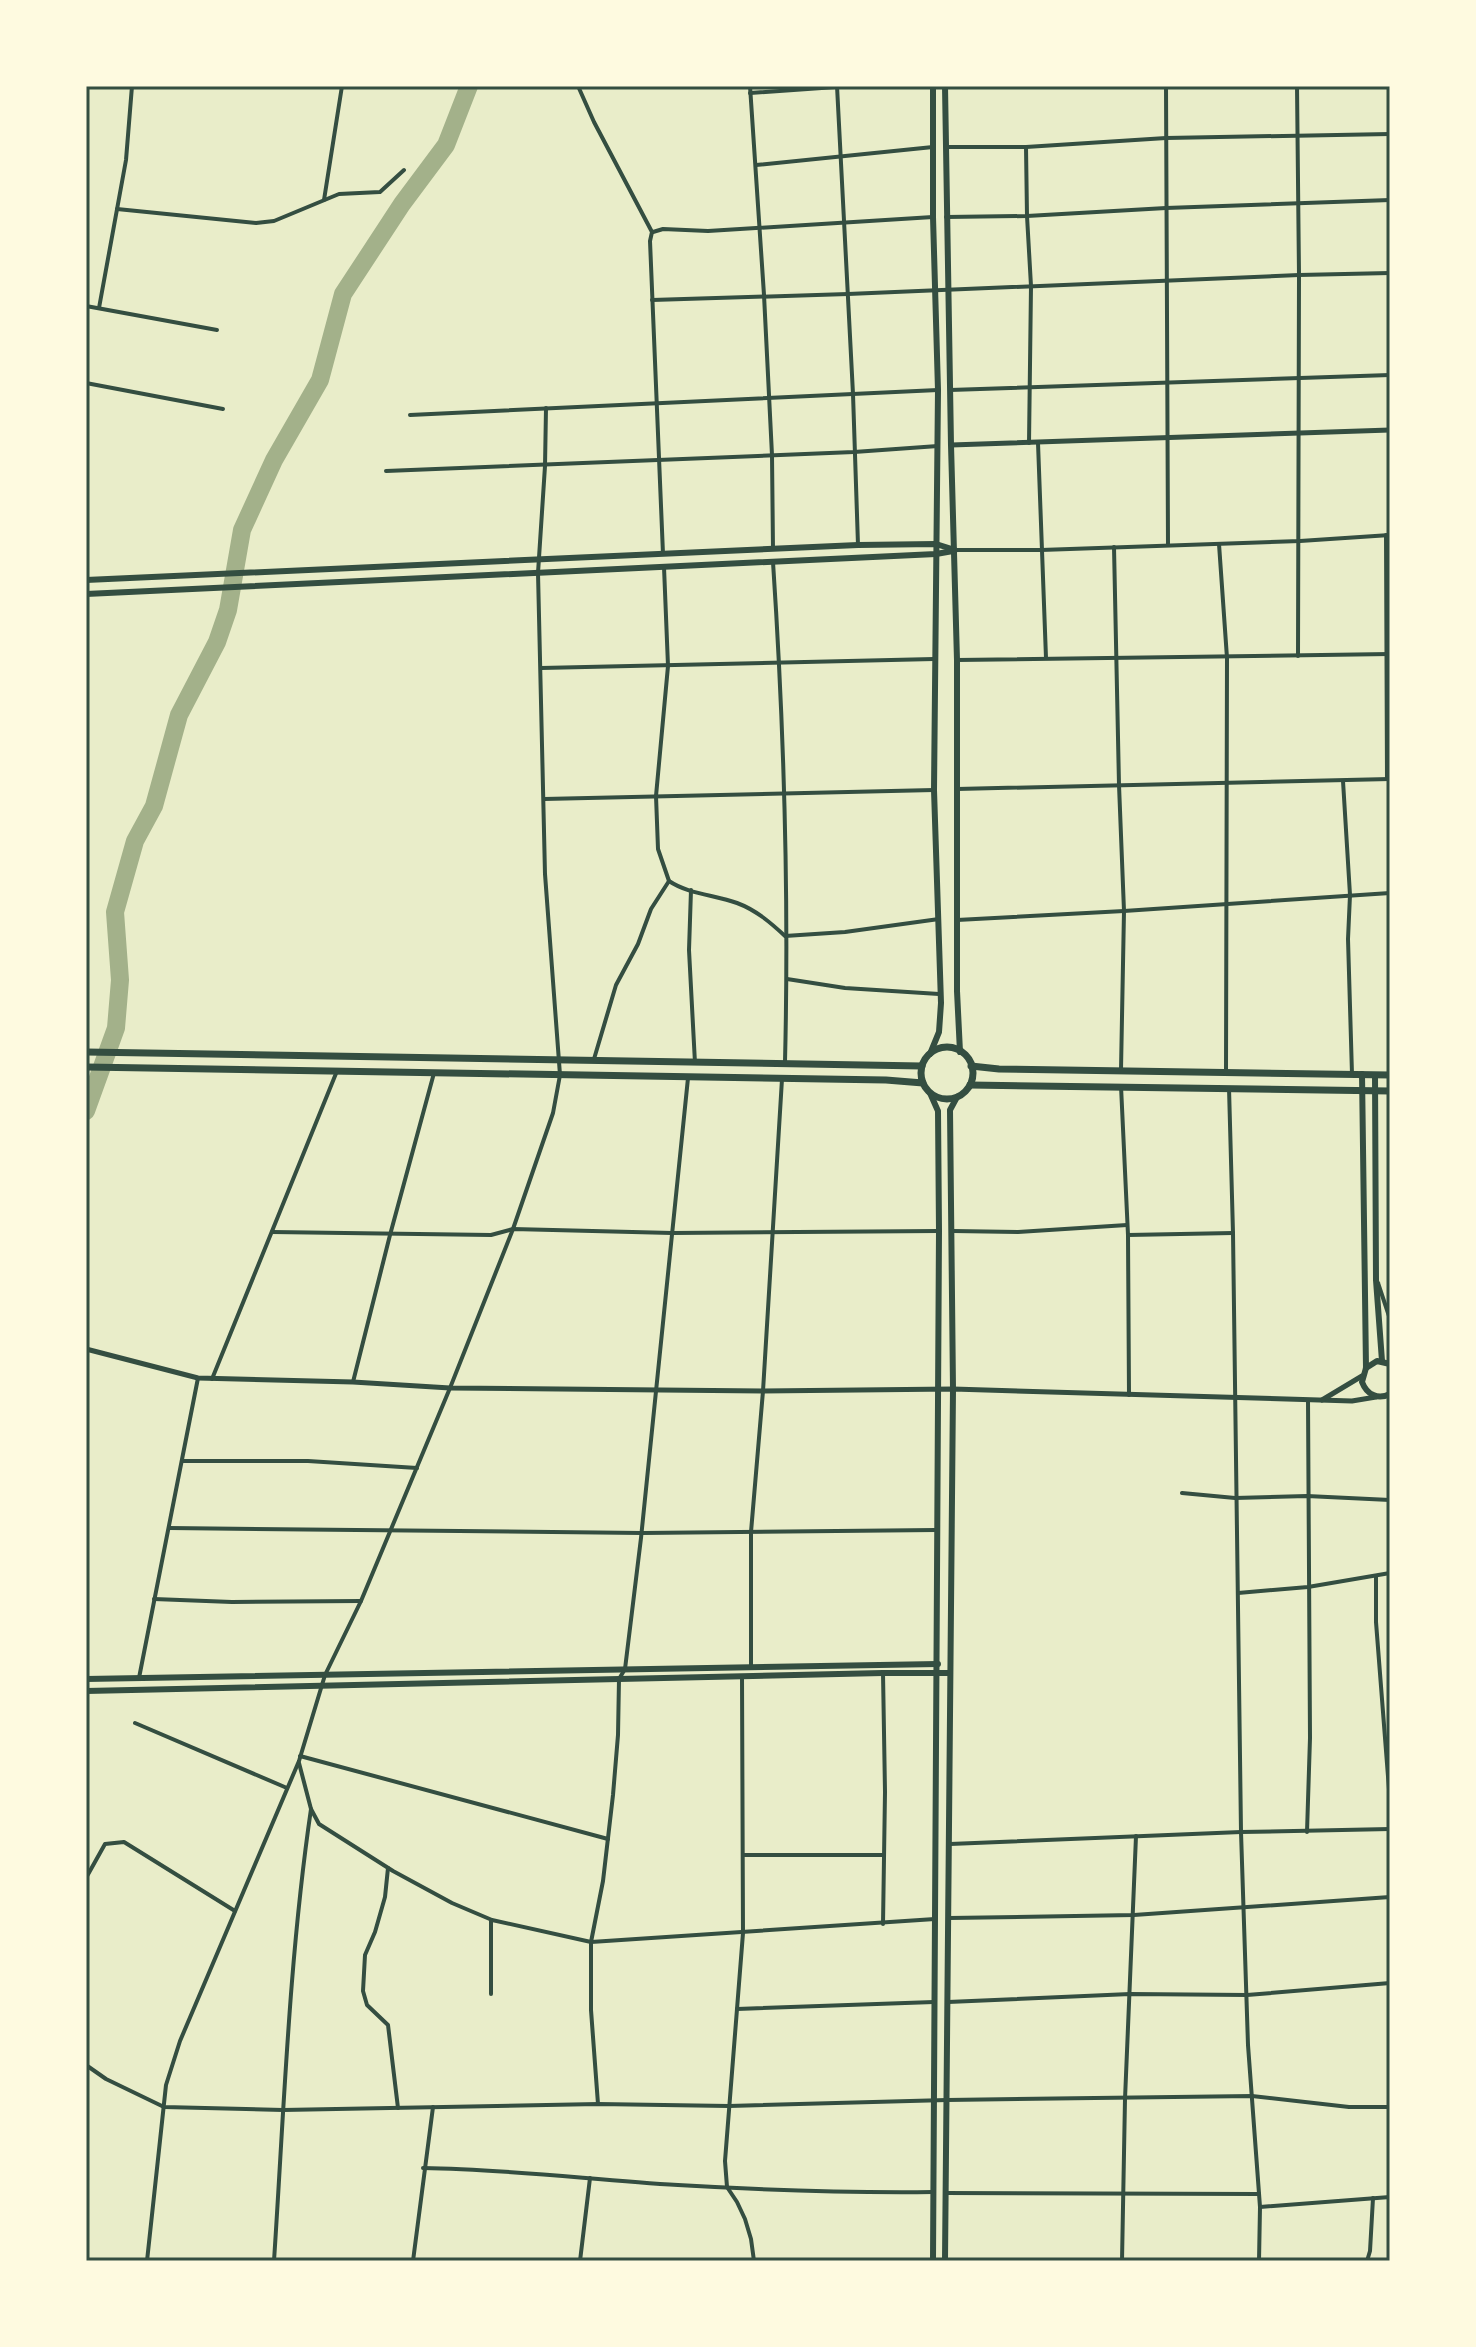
<svg xmlns="http://www.w3.org/2000/svg" width="1476" height="2347" font-family="'Space Grotesk',sans-serif">
	<rect width="100%" height="100%" fill="#e9edc9"/>
	<g fill="none" stroke-linecap="round" stroke-linejoin="round">
		<polyline stroke="#a3b18a" stroke-width="18" points="86,1111 116,1028 120,980 115,912 135,841 154,806 179,715 217,642 228,610 242,530 274,460 320,380 343,294 402,204 446,145 469,86"/>
		<g stroke="#344e41" stroke-width="4">
			<polyline points="578,86 594,122 652,232 650,241 663,554"/>
			<polyline points="750,86 764,295 772,455 773,549"/>
			<polyline points="837,86 853,394 858,545"/>
			<polyline points="1166,86 1168,545"/>
			<polyline points="1297,86 1299,275 1298,656"/>
			<polyline points="750,93 850,86"/>
			<polyline points="946,147 1026,147 1166,138 1390,134"/>
			<polyline points="1026,147 1027,216 1031,286 1029,443"/>
			<polyline points="756,165 933,147"/>
			<polyline points="324,200 342,86"/>
			<polyline points="117,209 256,223 274,221 339,194 380,192 404,170"/>
			<polyline points="946,217 1027,216 1166,208 1390,200"/>
			<polyline points="653,232 663,229 708,231 933,217"/>
			<polyline points="652,300 848,294 1299,275 1390,273"/>
			<polyline points="86,306 217,330"/>
			<polyline points="99,308 126,160 132,86"/>
			<polyline points="86,383 223,409"/>
			<polyline points="950,390 1390,375"/>
			<polyline points="410,415 938,390"/>
			<polyline points="1038,443 1046,658"/>
			<polyline points="386,471 854,452 938,446"/>
			<polyline points="1386,535 1387,779"/>
			<polyline points="1219,544 1227,658 1226,1072"/>
			<polyline points="1114,547 1119,785 1124,911 1121,1070"/>
			<polyline points="955,550 1041,550 1300,541 1390,535"/>
			<path d="M773 562C784 728 789 896 785 1062"/>
			<path d="M664 567 668 666 656 796 658 849 669 881C688 894 715 895 737 903 756 910 771 923 785 936L845 932 939 919"/>
			<polyline points="957,660 1390,654"/>
			<polyline points="541,668 934,659"/>
			<polyline points="1343,781 1350,895 1348,939 1352,1074"/>
			<polyline points="957,789 1390,779"/>
			<polyline points="544,799 934,790"/>
			<polyline points="691,890 689,950 695,1063"/>
			<polyline points="957,920 1124,911 1390,893"/>
			<polyline points="787,979 845,988 939,994"/>
			<polyline points="594,1059 616,985 638,944 651,909 669,881"/>
			<polyline points="1121,1086 1128,1235 1129,1395"/>
			<polyline points="1229,1088 1233,1233 1241,1832 1248,2045 1260,2207 1259,2261"/>
			<polyline points="953,1231 1018,1232 1127,1225"/>
			<polyline points="272,1232 491,1235 513,1229 672,1233 939,1231"/>
			<polyline points="1128,1235 1233,1233"/>
			<polyline points="1378,1283 1390,1319"/>
			<polyline points="212,1379 337,1071"/>
			<polyline points="353,1382 390,1235 434,1073"/>
			<polyline points="183,1461 308,1461 417,1468"/>
			<polyline points="1182,1493 1235,1498 1307,1496 1390,1500"/>
			<polyline points="169,1528 642,1533 936,1530"/>
			<polyline points="1376,1576 1376,1622 1390,1802"/>
			<polyline points="1238,1593 1308,1587 1390,1573"/>
			<polyline points="154,1599 232,1602 361,1601"/>
			<polyline points="751,1667 751,1532 763,1391 782,1079"/>
			<polyline points="742,1676 743,1933 725,2161 727,2187 737,2202 745,2219 751,2239 754,2261"/>
			<polyline points="139,1678 198,1378"/>
			<polyline points="135,1723 287,1788"/>
			<polyline points="300,1756 608,1839"/>
			<polyline points="299,1763 311,1809 319,1824 393,1871 452,1903 492,1920 591,1942 935,1919"/>
			<polyline points="1307,1832 1310,1738 1308,1400"/>
			<polyline points="950,1844 1241,1832 1390,1829"/>
			<polyline points="743,1855 884,1855"/>
			<polyline points="388,1868 385,1897 375,1932 365,1955 363,1991 367,2005 388,2025 398,2108"/>
			<polyline points="86,1878 105,1844 124,1842 235,1911"/>
			<polyline points="949,1918 1134,1915 1390,1897"/>
			<polyline points="883,1924 885,1792 883,1673"/>
			<polyline points="491,1994 491,1921"/>
			<polyline points="948,2002 1130,1994 1247,1995 1390,1983"/>
			<polyline points="737,2009 934,2002"/>
			<polyline points="86,2065 106,2079 164,2107 283,2110 598,2104 729,2106 947,2100 1252,2096 1349,2107 1390,2107"/>
			<polyline points="598,2104 591,2010 591,1942 603,1881 613,1795 618,1735 619,1679 625,1669 641,1538 688,1078"/>
			<path d="M423 2168C509 2169 593 2180 678 2185 763 2190 848 2193 933 2192"/>
			<polyline points="945,2193 1259,2194"/>
			<polyline points="1260,2207 1390,2197"/>
			<polyline points="147,2261 166,2085 180,2041 299,1761 325,1675 361,1601 450,1388 513,1229 553,1113 560,1075 545,874 538,573 545,466 546,408"/>
			<path d="M274 2261C284 2110 289 1959 311 1809"/>
			<polyline points="413,2261 433,2107"/>
			<polyline points="580,2261 590,2178"/>
			<polyline points="1122,2261 1125,2099 1136,1836"/>
			<polyline points="1367,2261 1370,2251 1373,2198"/>
		</g>
		<g stroke="#344e41" stroke-width="5">
			<polyline points="951,445 1390,430"/>
			<polyline points="86,1349 198,1378 353,1382 450,1388 763,1391 953,1389 1352,1401 1376,1397"/>
			<polyline points="1322,1400 1362,1376"/>
		</g>
		<g stroke="#344e41" stroke-width="6">
			<polyline points="945,86 951,445 957,660 957,991 960,1052"/>
			<polyline points="86,580 858,545 936,544 955,550"/>
			<polyline points="86,594 936,554 953,551"/>
			<polyline points="930,1054 939,1032 941,1003 934,790 938,390 933,217 933,86"/>
			<path d="M1362 1074 1366 1368 1362 1382C1367 1395 1378 1400 1390 1394"/>
			<polyline points="1375,1075 1376,1280 1382,1361"/>
			<polyline points="930,1093 938,1111 939,1231 933,2261"/>
			<polyline points="1366,1368 1377,1361 1390,1364"/>
			<polyline points="86,1679 938,1664"/>
			<polyline points="86,1691 883,1673 950,1673"/>
			<polyline points="945,2261 953,1389 950,1110 957,1097"/>
		</g>
		<g stroke="#344e41" stroke-width="7">
			<circle cx="947" cy="1073" r="26"/>
			<polyline points="86,1052 922,1066"/>
			<polyline points="971,1066 999,1069 1390,1075"/>
			<polyline points="86,1067 886,1080 923,1083"/>
			<polyline points="970,1085 1390,1091"/>
		</g>
	</g>
	<rect width="1476" height="2347" fill="none" stroke="#fefae0" stroke-width="176"/>
	<rect x="88" y="88" width="1300" height="2171" fill="none" stroke="#344e41" stroke-width="3"/>
</svg>
